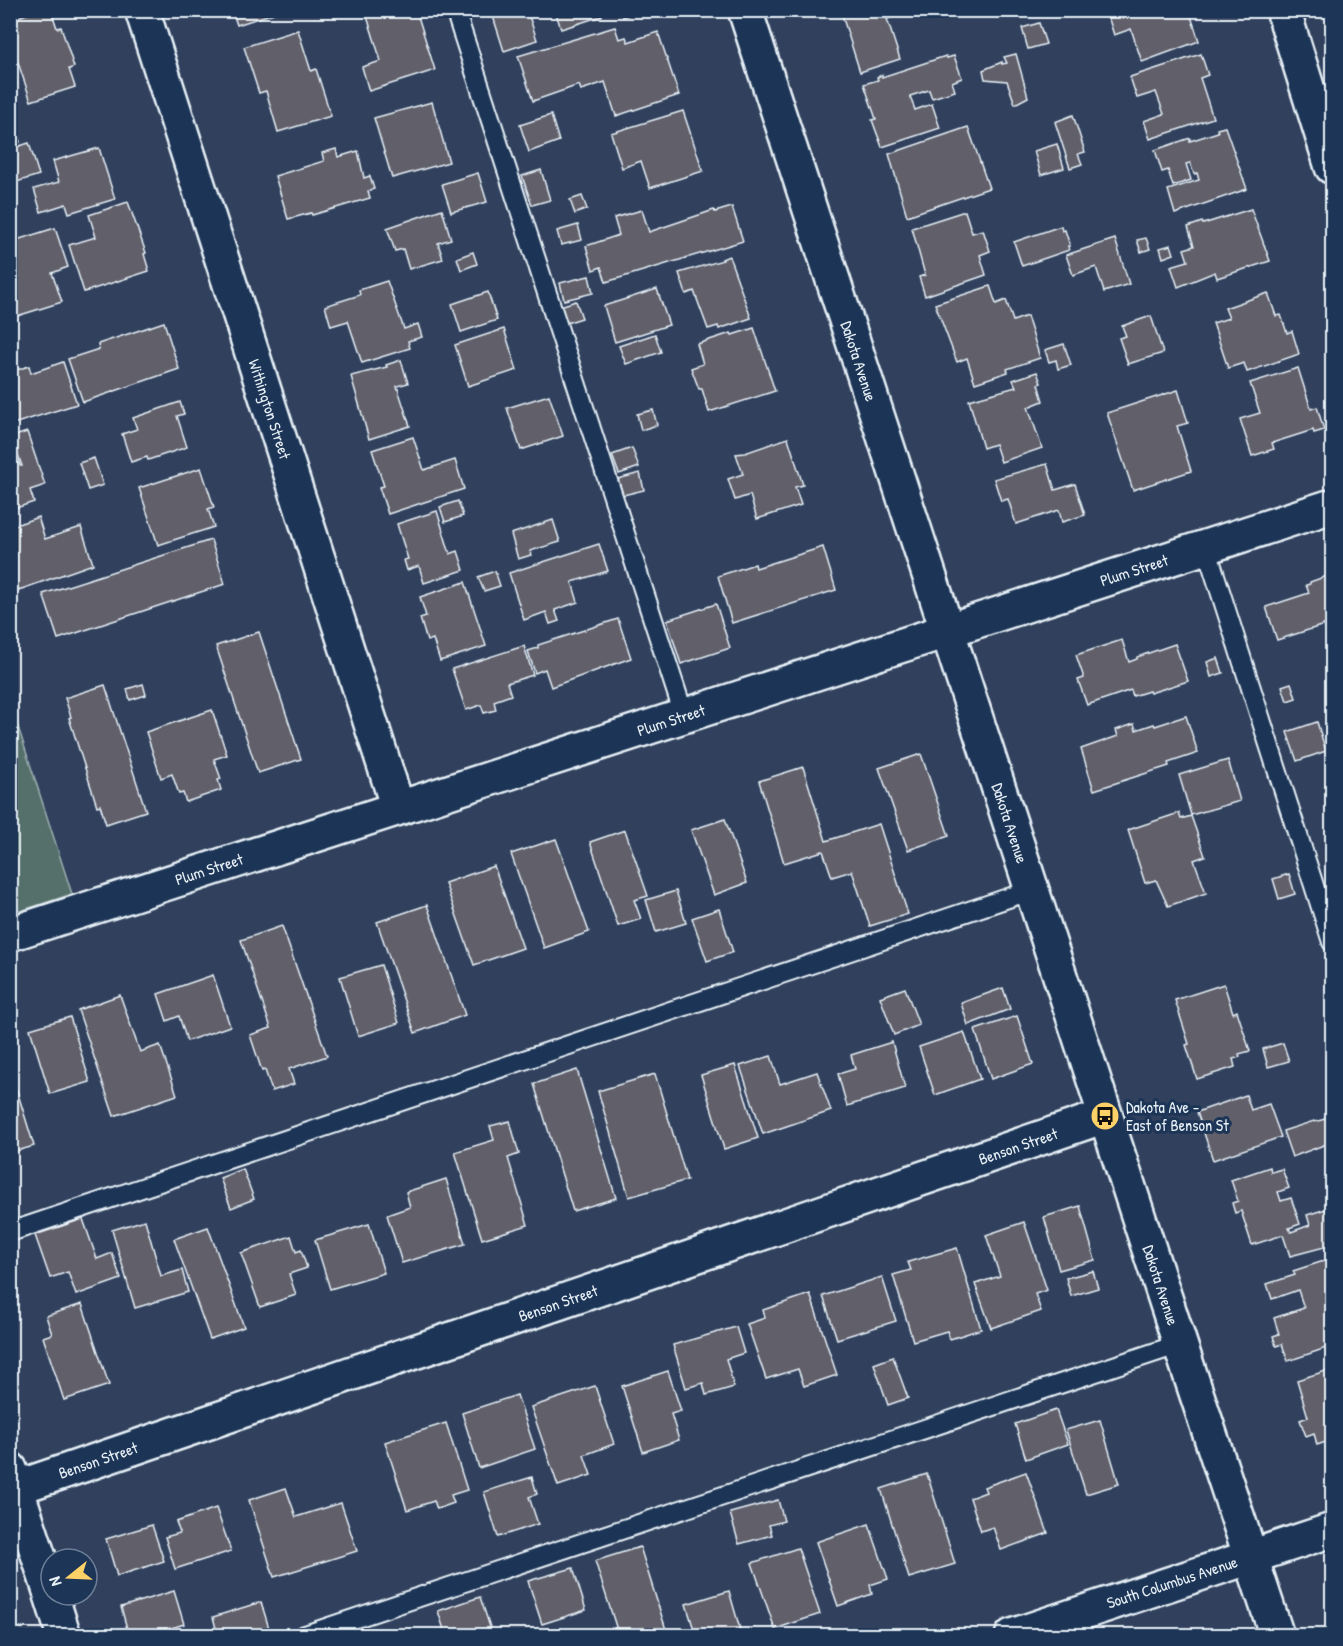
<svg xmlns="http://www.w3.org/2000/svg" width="1343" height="1646" font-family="'Patrick Hand',sans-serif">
	<rect width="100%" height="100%" fill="#31415d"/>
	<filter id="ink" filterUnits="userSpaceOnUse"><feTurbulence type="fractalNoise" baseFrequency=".0167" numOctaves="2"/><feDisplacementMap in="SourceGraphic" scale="12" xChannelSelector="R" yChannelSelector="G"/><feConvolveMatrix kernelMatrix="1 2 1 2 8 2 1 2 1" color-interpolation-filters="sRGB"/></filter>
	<g filter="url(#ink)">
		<polygon fill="#556f6b" stroke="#9eb0b2" stroke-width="1.5" points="10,702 72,894 11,914 10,914"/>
		<g fill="#605e6a" stroke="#e8f1f8" stroke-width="1.5">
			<polygon points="38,10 51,10 57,28 61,27 74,67 69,69 75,87 31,101 10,39 10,20"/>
			<polygon points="232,10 283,10 237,25"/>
			<polygon points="365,10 416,10 435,70 369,91 362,67 381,61"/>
			<polygon points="491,10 527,10 537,40 504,51"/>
			<polygon points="555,10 602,10 602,16 561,29"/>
			<polygon points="621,10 644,10 623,17"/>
			<polygon points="847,10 914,10 887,19 900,59 860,72 841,12"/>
			<polygon points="1106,10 1189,10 1199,41 1142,62 1131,29 1114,35"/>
			<polygon points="1039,23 1046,44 1028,49 1022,28"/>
			<polygon points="615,27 619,39 626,37 628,42 658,32 679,95 616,116 605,82 581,90 579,85 533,101 518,56"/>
			<polygon points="298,30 311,71 316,69 331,116 278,132 266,91 259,93 244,47"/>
			<polygon points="1016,54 1028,97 1015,104 1007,81 985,79 983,70 1002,62 1002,64 1007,63 1004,57"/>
			<polygon points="1201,54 1208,75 1200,78 1213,118 1150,139 1144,121 1164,114 1156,92 1137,98 1130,77"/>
			<polygon points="946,56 947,58 954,56 962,78 952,82 955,91 932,98 929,90 910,96 915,110 932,104 940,128 882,147 872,120 876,119 864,84 878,80 877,77 882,75 882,77"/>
			<polygon points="432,102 449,162 392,178 374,118"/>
			<polygon points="683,111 703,171 650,188 641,161 622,168 611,133"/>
			<polygon points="10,113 20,142 10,145"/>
			<polygon points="551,115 559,141 529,152 520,125"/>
			<polygon points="1073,115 1085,152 1078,154 1082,164 1070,168 1055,122"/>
			<polygon points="968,127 989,188 907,216 889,154"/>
			<polygon points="1225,127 1247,189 1175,214 1168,190 1199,180 1197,173 1194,174 1190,163 1186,164 1191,180 1173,186 1168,170 1162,172 1155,150 1190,138 1190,141 1218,132 1217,129"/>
			<polygon points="29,143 39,175 10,184 10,149"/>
			<polygon points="1057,144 1064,168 1041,175 1034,151"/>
			<polygon points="99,148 115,199 69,213 66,204 41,212 34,189 59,182 53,161"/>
			<polygon points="336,149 338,157 358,151 364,178 370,176 374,189 368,191 370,198 312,215 311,213 288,219 275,176 324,161 322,153"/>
			<polygon points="541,170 550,200 532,205 522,176"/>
			<polygon points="478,173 487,202 451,212 442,184"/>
			<polygon points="582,196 587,209 575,214 570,200"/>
			<polygon points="128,202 146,253 144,254 149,271 84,292 69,245 96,237 89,215"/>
			<polygon points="732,207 743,241 606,282 601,267 593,270 586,246 619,235 614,218 642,210 649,232 714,210 715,212"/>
			<polygon points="442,209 451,239 438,243 443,259 409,269 403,249 395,251 387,228"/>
			<polygon points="1251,209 1270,261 1217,278 1215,272 1178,287 1171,266 1188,261 1184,249 1194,246 1188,227 1202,222 1203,224"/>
			<polygon points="965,211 972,233 983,230 990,251 980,255 986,275 925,296 919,277 925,275 912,228"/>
			<polygon points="578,225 582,240 561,245 557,231"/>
			<polygon points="1061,226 1062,231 1065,230 1070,246 1068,246 1069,250 1022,266 1014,242"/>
			<polygon points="55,228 68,267 52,273 62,302 17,316 10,297 10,242"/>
			<polygon points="1146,238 1150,249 1141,252 1137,240"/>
			<polygon points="1115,239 1129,284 1104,292 1096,267 1073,275 1066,255"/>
			<polygon points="1171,245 1174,254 1163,258 1160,248"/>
			<polygon points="473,252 477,264 461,270 457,258"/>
			<polygon points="729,256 751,318 719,329 718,326 708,329 694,291 686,294 679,273 723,260 722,259"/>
			<polygon points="589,276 593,293 564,300 560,283"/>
			<polygon points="387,281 404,329 418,324 422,337 408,341 410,348 362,363 348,321 331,326 325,306 360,295 359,290"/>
			<polygon points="990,286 996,304 1006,300 1013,321 1027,316 1040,358 1007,369 1008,372 975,383 967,358 957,362 935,304"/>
			<polygon points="657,289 669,325 615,342 604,306"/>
			<polygon points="488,292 497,320 461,332 452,304"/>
			<polygon points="1268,293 1276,316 1281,315 1287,333 1292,331 1299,354 1247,372 1244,363 1228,368 1213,323 1229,318 1225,308"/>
			<polygon points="576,301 582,318 566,323 560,306"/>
			<polygon points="1151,316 1163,353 1128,364 1119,338 1126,336 1122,326"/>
			<polygon points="164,322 179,369 83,402 68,359 99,349 98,344"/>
			<polygon points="754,328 775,391 709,412 702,389 699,389 691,368 703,364 697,344 731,333 732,335"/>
			<polygon points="504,329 517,370 468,386 455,345"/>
			<polygon points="655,334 661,352 626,364 619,346"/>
			<polygon points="1064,344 1071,365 1058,369 1056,360 1049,362 1045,350"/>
			<polygon points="401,360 408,383 397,386 410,426 369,439 351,376 387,367 386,365"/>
			<polygon points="63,362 77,404 10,425 10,372 29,366 31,373"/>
			<polygon points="1298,368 1311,409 1317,407 1324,430 1314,433 1313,430 1272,443 1274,449 1252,456 1240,419 1260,413 1250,383"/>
			<polygon points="1037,372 1041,383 1038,384 1043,401 1028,407 1042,448 1001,462 995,444 983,448 969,400 1016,387 1013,380"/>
			<polygon points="1178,390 1188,423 1177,426 1191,471 1133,490 1107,413"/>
			<polygon points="549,395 563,436 521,450 507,408"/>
			<polygon points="180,402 184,414 177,416 187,447 148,460 147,457 131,462 122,434 137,429 133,418"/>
			<polygon points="653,410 657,425 641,430 637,414"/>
			<polygon points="27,432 45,485 30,490 34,502 10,510 10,449 14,448 20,466 22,466 12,437"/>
			<polygon points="413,437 424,470 455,460 464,489 388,514 379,487 384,486 372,450"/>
			<polygon points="788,438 803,485 795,487 801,505 757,519 750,495 735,500 728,479 743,474 736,454 745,453"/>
			<polygon points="632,448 639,467 619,474 612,455"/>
			<polygon points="94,458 103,485 88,490 79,463"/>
			<polygon points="1047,464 1055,490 1075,484 1085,515 1062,522 1059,510 1016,524 1008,499 1001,501 994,479"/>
			<polygon points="201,468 214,507 208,509 214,527 158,545 139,488"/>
			<polygon points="640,473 644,490 623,495 618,479"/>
			<polygon points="458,501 463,516 445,522 440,507"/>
			<polygon points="437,511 450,554 458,551 464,570 424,583 419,566 407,570 404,560 408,559 397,524"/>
			<polygon points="38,517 45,539 81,527 93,564 13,592 10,584 10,527"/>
			<polygon points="553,520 560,542 530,551 531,555 518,559 511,534"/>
			<polygon points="211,540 225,584 58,639 43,594"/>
			<polygon points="599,544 608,571 572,582 578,602 555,610 559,621 550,624 546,612 524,620 509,573"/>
			<polygon points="823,547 836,590 732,623 718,576 755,564 756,568"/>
			<polygon points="495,571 500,586 484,591 478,577"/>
			<polygon points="1332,574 1332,649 1324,625 1277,640 1266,607 1309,593 1306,585 1310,584 1310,582"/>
			<polygon points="465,582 486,646 440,661 433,639 427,641 420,618 426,616 420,597"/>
			<polygon points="716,604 730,648 681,664 667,620"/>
			<polygon points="618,619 631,658 551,687 545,669 535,673 528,651 538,648 538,645"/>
			<polygon points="259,632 301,759 258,773 216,646"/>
			<polygon points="1122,640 1129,662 1137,659 1137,657 1175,644 1188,681 1150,693 1149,691 1133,696 1131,690 1087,705 1078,680 1084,678 1076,655"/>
			<polygon points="524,646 533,675 507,683 511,695 494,701 496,710 484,713 481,705 466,710 452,669"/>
			<polygon points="1218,658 1223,673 1211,677 1207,662"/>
			<polygon points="1291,683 1296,698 1287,701 1282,686"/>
			<polygon points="143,684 146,695 130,700 127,689"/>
			<polygon points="105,685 146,811 106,824 100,805 97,806 69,718 71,717 65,698"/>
			<polygon points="212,710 227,755 214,759 221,779 218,780 221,790 186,802 183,793 179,794 172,774 161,778 146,732"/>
			<polygon points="1186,716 1198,753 1168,763 1169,766 1094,790 1081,749 1118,736 1116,730 1134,724 1136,730 1154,724 1155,726"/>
			<polygon points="1317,722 1326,751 1297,761 1287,732"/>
			<polygon points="921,754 949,836 908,850 879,768"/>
			<polygon points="1228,760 1240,801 1191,815 1179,775"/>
			<polygon points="803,767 826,841 879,824 908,914 870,926 852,871 832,877 823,851 784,863 759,781"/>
			<polygon points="1179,813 1181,819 1191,816 1205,856 1194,860 1206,893 1168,906 1156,880 1145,883 1128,830"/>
			<polygon points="725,819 747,883 714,895 691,830"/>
			<polygon points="625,830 648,896 634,900 641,919 618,926 590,842"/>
			<polygon points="556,839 589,932 544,948 511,854"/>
			<polygon points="494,866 523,948 474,965 445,883"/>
			<polygon points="1289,874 1295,894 1279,899 1273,879"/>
			<polygon points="676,891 686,923 656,932 646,900"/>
			<polygon points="427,905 465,1015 415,1033 377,922"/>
			<polygon points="719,909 733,952 707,961 692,918"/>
			<polygon points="282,926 327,1056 289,1069 294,1084 272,1091 265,1070 262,1071 250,1035 271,1028 241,940"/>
			<polygon points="381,965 399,1023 358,1036 340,977"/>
			<polygon points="213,975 230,1026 187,1041 179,1016 167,1021 158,994"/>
			<polygon points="1224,984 1233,1013 1237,1011 1250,1051 1239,1054 1240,1057 1233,1059 1235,1067 1197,1079 1186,1045 1189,1044 1175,1000"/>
			<polygon points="905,988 919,1025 894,1035 880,997"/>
			<polygon points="1003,988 1010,1009 968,1025 961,1003"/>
			<polygon points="120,995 140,1052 160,1045 177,1095 114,1116 78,1010"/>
			<polygon points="1017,1016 1033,1064 991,1079 975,1030"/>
			<polygon points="70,1017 90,1082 50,1094 30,1029"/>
			<polygon points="964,1032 980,1079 935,1095 919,1047"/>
			<polygon points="892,1042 905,1088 847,1106 838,1074 855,1069 851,1055"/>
			<polygon points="1283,1043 1289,1061 1268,1067 1263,1049"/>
			<polygon points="771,1056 780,1084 817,1072 831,1111 763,1134 740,1066"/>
			<polygon points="735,1065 758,1138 724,1149 701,1075"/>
			<polygon points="10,1068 34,1146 10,1153"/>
			<polygon points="577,1070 616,1198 573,1211 534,1084"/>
			<polygon points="655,1074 687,1180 629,1197 598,1091"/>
			<polygon points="1246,1095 1251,1110 1269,1104 1281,1137 1213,1160 1197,1112"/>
			<polygon points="1332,1115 1332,1142 1292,1157 1283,1131 1314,1121 1315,1122 1325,1119 1325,1117"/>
			<polygon points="510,1121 519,1154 508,1158 528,1225 482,1239 455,1152 494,1140 490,1126"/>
			<polygon points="1270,1167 1271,1172 1282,1169 1289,1188 1278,1192 1281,1201 1291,1198 1300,1224 1289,1228 1291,1232 1310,1225 1307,1215 1332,1207 1332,1245 1290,1256 1283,1235 1252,1245 1241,1211 1235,1213 1232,1203 1238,1201 1231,1180"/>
			<polygon points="243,1169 254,1199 231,1208 220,1178"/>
			<polygon points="446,1179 465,1244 402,1263 387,1215 410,1207 406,1192"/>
			<polygon points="1080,1206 1095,1260 1059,1270 1044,1217"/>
			<polygon points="83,1219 97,1259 112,1253 121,1279 76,1295 68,1272 50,1278 35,1235"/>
			<polygon points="145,1220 161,1276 182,1270 188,1292 135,1308 112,1230"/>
			<polygon points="1024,1222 1047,1290 1035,1294 1041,1311 991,1328 975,1284 1000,1276 986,1235"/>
			<polygon points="369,1224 384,1273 330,1289 315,1240"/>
			<polygon points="208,1227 244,1327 210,1339 174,1239"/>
			<polygon points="291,1236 296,1252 301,1250 307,1268 289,1274 296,1295 260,1307 241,1253"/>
			<polygon points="957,1248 981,1329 950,1339 947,1331 913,1341 893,1275 911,1270 908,1262"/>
			<polygon points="1330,1259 1332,1268 1332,1346 1288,1361 1282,1344 1276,1346 1273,1336 1279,1334 1274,1318 1304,1308 1298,1290 1272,1299 1267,1284 1295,1275 1293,1271"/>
			<polygon points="1093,1271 1098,1288 1071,1296 1066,1278"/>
			<polygon points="882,1277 896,1321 837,1339 823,1296"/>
			<polygon points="810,1294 837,1375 804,1386 798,1369 766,1379 747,1324 765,1318 763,1310"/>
			<polygon points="82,1304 109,1385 64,1400 43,1337 52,1334 46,1316"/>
			<polygon points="736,1327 744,1353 726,1359 734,1387 706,1395 703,1383 686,1388 673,1345"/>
			<polygon points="893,1357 908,1398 888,1405 874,1364"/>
			<polygon points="1332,1369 1332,1440 1317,1445 1314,1433 1306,1436 1300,1420 1308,1417 1297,1380"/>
			<polygon points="668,1371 681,1411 671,1414 679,1440 643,1452 622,1386"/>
			<polygon points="595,1386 614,1444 584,1455 591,1475 558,1486 531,1407"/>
			<polygon points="517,1395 535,1449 479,1468 462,1413"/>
			<polygon points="1056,1410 1068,1444 1026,1459 1015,1424"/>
			<polygon points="1100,1420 1119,1484 1086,1494 1066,1430"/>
			<polygon points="446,1423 467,1490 451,1495 454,1503 437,1509 434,1501 407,1510 385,1442"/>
			<polygon points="1026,1472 1048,1533 1001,1550 993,1527 981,1531 970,1498 986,1492 984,1487"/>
			<polygon points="927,1474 955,1564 909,1578 881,1489"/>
			<polygon points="532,1477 537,1494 529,1497 538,1524 498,1537 484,1492"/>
			<polygon points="286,1488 296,1517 341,1503 357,1551 274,1577 249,1500"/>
			<polygon points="778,1500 784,1521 769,1525 772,1535 739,1544 730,1513"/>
			<polygon points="216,1508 231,1551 175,1569 165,1537 180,1533 176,1522"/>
			<polygon points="869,1524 888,1579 870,1585 872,1594 838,1606 816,1542"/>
			<polygon points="152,1525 164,1561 117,1576 106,1539"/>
			<polygon points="640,1547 668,1636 619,1636 595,1561"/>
			<polygon points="798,1548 820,1614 775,1629 752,1563"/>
			<polygon points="573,1568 586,1610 542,1624 528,1581"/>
			<polygon points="174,1591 184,1624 147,1636 129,1636 121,1607"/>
			<polygon points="729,1591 742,1636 696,1636 686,1604"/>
			<polygon points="480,1597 493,1636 446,1636 438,1611"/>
			<polygon points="261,1602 271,1635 218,1636 213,1617"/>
		</g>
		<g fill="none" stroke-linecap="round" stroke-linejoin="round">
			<g stroke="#e8f1f8" stroke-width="22">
				<g id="service">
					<polyline points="455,10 684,715"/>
					<polyline points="1206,547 1332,942"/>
					<polyline points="10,1232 1032,890"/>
					<polyline points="302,1636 1180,1344"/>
				</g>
			</g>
			<g stroke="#e8f1f8" stroke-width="38">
				<g id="minor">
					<polyline points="142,10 398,808"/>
					<polyline points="745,10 1180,1344 1277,1636"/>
					<polyline points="1283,10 1332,167"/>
					<polyline points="10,934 1332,506"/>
					<polyline points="10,1469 51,1594"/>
					<polyline points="10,1490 1105,1116"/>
					<polyline points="51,1595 64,1636"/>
				</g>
			</g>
			<g stroke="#e8f1f8" stroke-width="38">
				<polyline id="secondary" points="1012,1636 1332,1530"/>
			</g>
			<use href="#service" stroke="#1d3557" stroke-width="18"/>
			<use href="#minor" stroke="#1d3557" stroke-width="33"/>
			<use href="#secondary" stroke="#1d3557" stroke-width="33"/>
		</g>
	</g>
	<defs>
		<g id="bus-disc" transform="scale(1.5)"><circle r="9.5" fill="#ffd166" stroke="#1d3557"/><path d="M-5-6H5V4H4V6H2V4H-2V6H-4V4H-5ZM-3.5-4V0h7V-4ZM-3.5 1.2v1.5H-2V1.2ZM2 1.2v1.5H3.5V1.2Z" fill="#111"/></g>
	</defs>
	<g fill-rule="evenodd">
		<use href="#bus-disc" x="1105" y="1116"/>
	</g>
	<g text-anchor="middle" stroke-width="6" stroke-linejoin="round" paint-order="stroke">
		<g font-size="16" fill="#e8f1f8" stroke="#1d3557">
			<text transform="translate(859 361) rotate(72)" y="6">Dakota Avenue</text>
			<text transform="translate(270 409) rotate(72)" y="6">Withington Street</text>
			<text transform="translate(1134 570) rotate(-18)" y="6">Plum Street</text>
			<text transform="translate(671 720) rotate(-18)" y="6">Plum Street</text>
			<text transform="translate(1010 823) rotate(72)" y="6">Dakota Avenue</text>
			<text transform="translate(209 869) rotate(-18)" y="6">Plum Street</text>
			<text transform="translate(1018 1146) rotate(-19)" y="6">Benson Street</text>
			<text transform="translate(1161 1285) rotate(72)" y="6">Dakota Avenue</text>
			<text transform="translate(558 1303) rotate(-19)" y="6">Benson Street</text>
			<text transform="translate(98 1460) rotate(-19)" y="6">Benson Street</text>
			<text transform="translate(1172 1582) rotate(-18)" y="6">South Columbus Avenue</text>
		</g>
		<g font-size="16" fill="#e8f1f8" stroke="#1d3557" text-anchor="start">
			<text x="1126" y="1113">Dakota Ave -<tspan x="1126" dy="18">East of Benson St</tspan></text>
		</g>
	</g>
	<rect width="1343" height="1646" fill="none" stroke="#1d3557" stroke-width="36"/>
	<rect x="18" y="18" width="1307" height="1610" fill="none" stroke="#e8f1f8" stroke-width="2" filter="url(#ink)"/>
	<g transform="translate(69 1577) rotate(252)"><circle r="28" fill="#1d3557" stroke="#6e8097" stroke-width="1.5"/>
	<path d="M0-4.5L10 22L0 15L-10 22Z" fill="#ffd166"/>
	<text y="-9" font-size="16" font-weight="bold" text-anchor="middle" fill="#e8f1f8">N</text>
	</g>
</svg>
